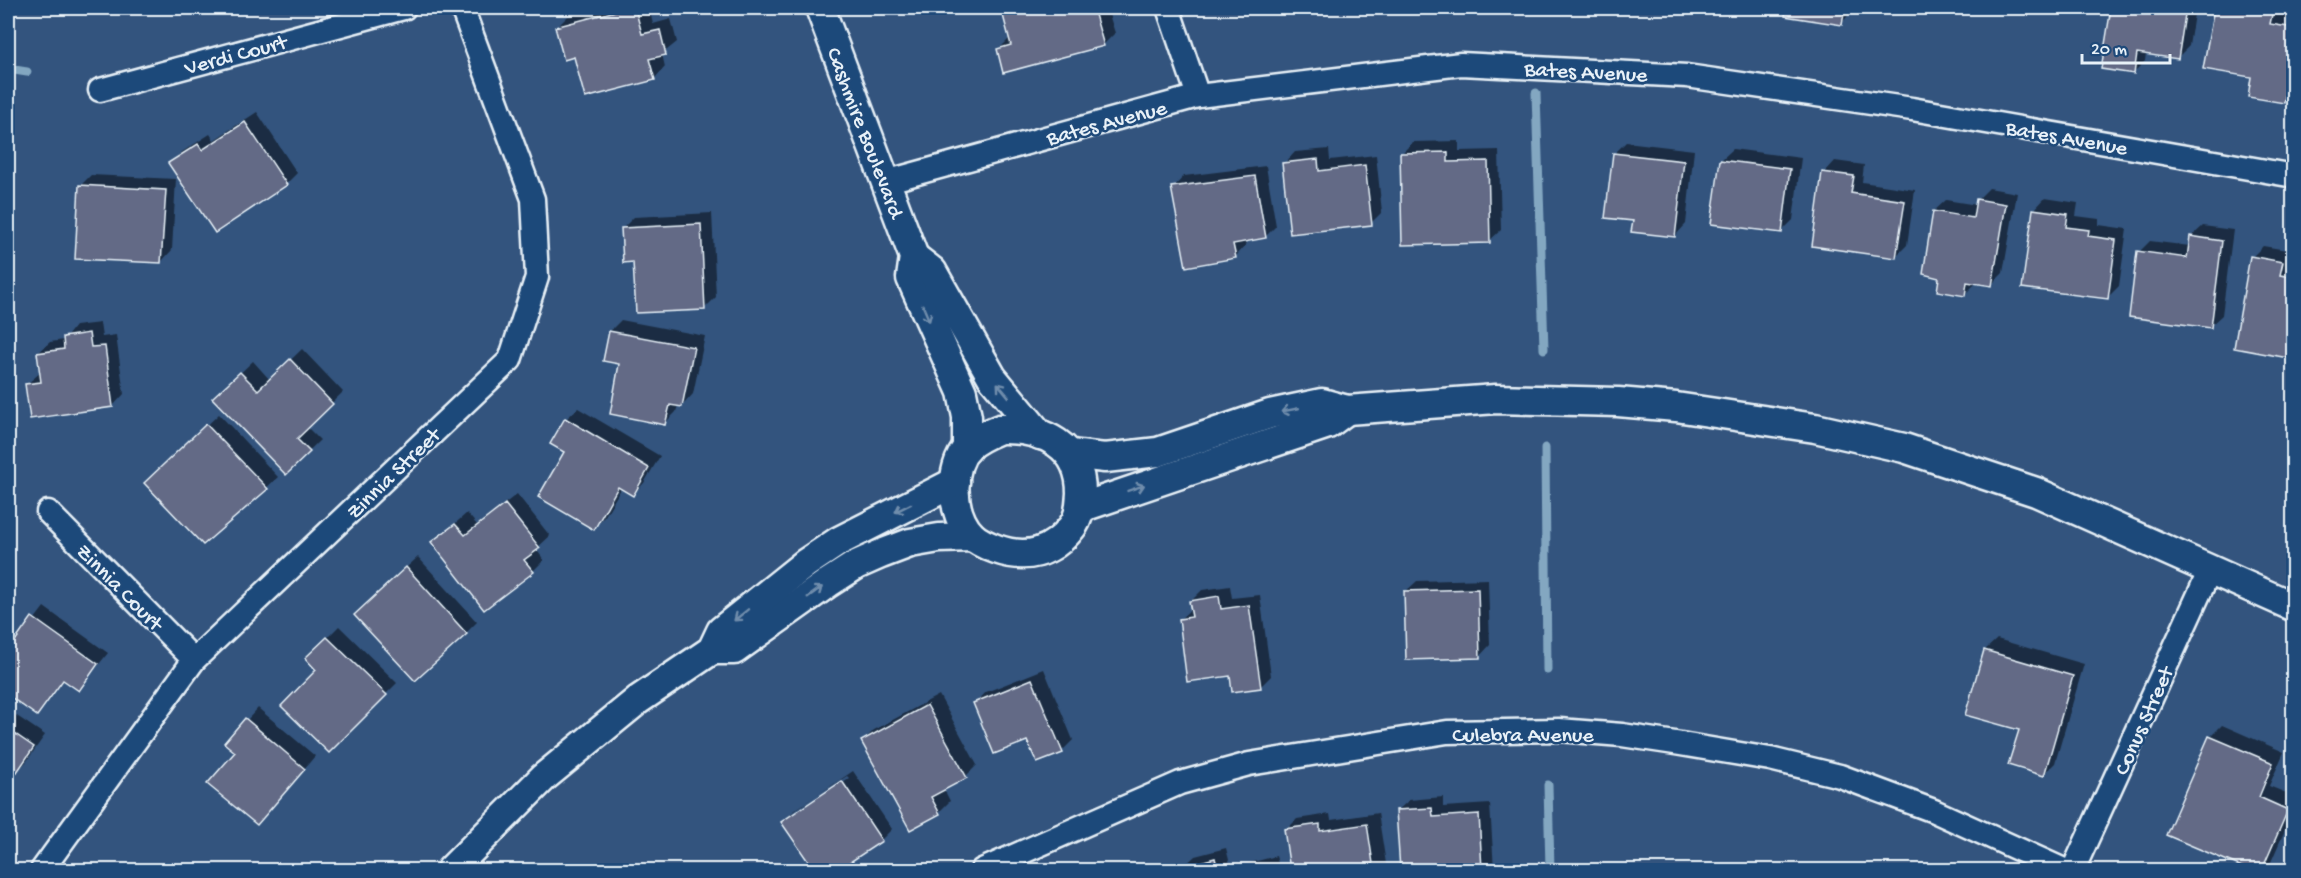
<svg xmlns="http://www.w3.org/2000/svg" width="2301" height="878" font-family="'Gochi Hand',sans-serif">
	<rect width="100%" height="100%" fill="#33547e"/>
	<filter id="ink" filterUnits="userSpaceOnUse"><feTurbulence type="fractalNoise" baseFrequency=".0167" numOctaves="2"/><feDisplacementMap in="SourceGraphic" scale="12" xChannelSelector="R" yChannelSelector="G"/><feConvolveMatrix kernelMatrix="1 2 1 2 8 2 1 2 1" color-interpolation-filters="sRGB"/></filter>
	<g filter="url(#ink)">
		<g fill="#0007" fill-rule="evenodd">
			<polygon points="599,8 649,8 653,24 671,19 677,42 662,54 665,67 654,79 575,56 557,27 568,16"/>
			<polygon points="1003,8 1107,8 1115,33 1103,45 999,49 1011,37"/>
			<polygon points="1788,8 1854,8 1842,23 1787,15"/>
			<polygon points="2113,8 2195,8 2189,46 2178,57 2146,53 2145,61 2134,72 2103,67"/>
			<polygon points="2215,8 2281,8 2281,13 2294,15 2294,92 2284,102 2253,75 2205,68"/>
			<polygon points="257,112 297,173 286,184 170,163 182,152 210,134 214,140"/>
			<polygon points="1459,141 1459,151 1499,150 1501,230 1489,241 1402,153 1413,142"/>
			<polygon points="1626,142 1694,150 1686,224 1675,236 1634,219 1614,154"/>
			<polygon points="1329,149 1330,160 1376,155 1382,212 1371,223 1284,164 1295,152"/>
			<polygon points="1733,149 1801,158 1793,220 1782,231 1721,160"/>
			<polygon points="1835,161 1864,165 1862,182 1915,190 1907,245 1896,256 1824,173"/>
			<polygon points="1266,166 1276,226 1265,237 1245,240 1246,245 1235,257 1173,188 1184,176"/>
			<polygon points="91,175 176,179 172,250 161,262 80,186"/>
			<polygon points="1989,188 2017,193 2003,273 1992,284 1976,283 1965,294 1941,276 1934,211 1946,200 1977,205 1978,199"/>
			<polygon points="2045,198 2078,203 2076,216 2099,219 2099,225 2127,229 2119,286 2108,297 2034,210"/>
			<polygon points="712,213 716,297 705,308 634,261 623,228 634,217"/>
			<polygon points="2203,226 2233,230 2222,315 2210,326 2139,252 2150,241 2190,246 2191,237"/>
			<polygon points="2263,246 2293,251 2291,264 2294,265 2294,357 2252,257"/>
			<polygon points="621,320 705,336 693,394 682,406 678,405 676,412 665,423 621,363 610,331"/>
			<polygon points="100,323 102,337 116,335 124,394 113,406 27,384 41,372 38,353 50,342 64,340 75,326"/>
			<polygon points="302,349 343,392 307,427 320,440 286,473 214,398 253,361 270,380"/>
			<polygon points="578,408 660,456 644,483 633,494 622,487 605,516 593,528 566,452 566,419"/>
			<polygon points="219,414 278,477 233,519 158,472"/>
			<polygon points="517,494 550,536 536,549 544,560 533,571 433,543 467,513 477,525"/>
			<polygon points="418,557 477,622 466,633 367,603"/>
			<polygon points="1488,579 1490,645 1479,657 1405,592 1417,581"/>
			<polygon points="1230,586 1232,598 1260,595 1271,676 1260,687 1231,674 1180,619 1192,608 1191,601 1202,590"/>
			<polygon points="44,607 108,653 79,689 65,679 37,714 8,693 8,654"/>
			<polygon points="339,626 397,683 329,751 318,670 307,658"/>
			<polygon points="1997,639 2084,664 2055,763 2044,774 1985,650"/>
			<polygon points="1044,669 1073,740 1062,751 1028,739 975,704 986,692"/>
			<polygon points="939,695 977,765 966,776 944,789 950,801 939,812 863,741 874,730"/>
			<polygon points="258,708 315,756 268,812 237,752 226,743"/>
			<polygon points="8,710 45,735 26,762 15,773 8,768"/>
			<polygon points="2222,725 2284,752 2269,786 2294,796 2294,809 2271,862 2262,870 2253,870 2168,834 2210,737"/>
			<path d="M853 771 892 829 881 840 835 870H816L783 822 794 811ZM847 776 849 778 793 815V811Z"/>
			<polygon points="1443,797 1443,807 1490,804 1494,870 1401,870 1397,811 1409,800"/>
			<polygon points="1378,813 1387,870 1292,870 1286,830 1297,819 1330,814 1331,820"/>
			<polygon points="1226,848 1231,868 1276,856 1280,870 1184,870 1183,867 1195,856"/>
		</g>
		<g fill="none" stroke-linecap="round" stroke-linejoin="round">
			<g stroke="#83a7c1" stroke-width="9">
				<polyline points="8,69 27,72"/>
				<polyline points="1536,93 1544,349"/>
				<polyline points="1545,448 1547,670"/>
				<polyline points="1548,785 1550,870"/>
			</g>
		</g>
		<g fill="#636b86" stroke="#e8f1f8" stroke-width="1.5">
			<polygon points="627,8 635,8 642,34 660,30 666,55 649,59 655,80 585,98 574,57 564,60 555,27"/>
			<polygon points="1001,8 1082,8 1084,13 1094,11 1104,46 1003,73 997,49 1011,45"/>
			<polygon points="1674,8 1710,8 1710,11"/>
			<polygon points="1786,8 1845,8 1842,25 1785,16"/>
			<polygon points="2111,8 2186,8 2178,59 2137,53 2134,74 2101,69"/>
			<polygon points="2214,8 2273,10 2270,24 2294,28 2294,49 2284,103 2248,97 2251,77 2203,69"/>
			<polygon points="245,122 287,185 215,233 168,163 198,144 202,150"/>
			<polygon points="1448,152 1448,162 1488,161 1490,243 1402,245 1400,153"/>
			<polygon points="1613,153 1684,161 1675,237 1631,232 1633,221 1605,218"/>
			<polygon points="1318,159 1319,171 1365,165 1372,225 1290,234 1282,163"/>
			<polygon points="1720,160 1790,169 1782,233 1711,224"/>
			<polygon points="1822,172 1854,176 1851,193 1905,201 1896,258 1812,246"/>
			<polygon points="1255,176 1266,238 1233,244 1236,258 1186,267 1171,187"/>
			<polygon points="79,185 166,190 161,263 75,259"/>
			<polygon points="1976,199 2006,204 1992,286 1967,282 1965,296 1937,291 1939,278 1923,274 1933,211 1973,218"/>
			<polygon points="2033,209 2068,214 2066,227 2089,230 2088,236 2116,240 2108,299 2022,288"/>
			<polygon points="701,224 705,310 636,313 633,262 623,263 621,228"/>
			<polygon points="2190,236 2222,241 2211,328 2129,317 2137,251 2187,258"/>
			<polygon points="2250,256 2283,262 2280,275 2294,277 2294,359 2234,348"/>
			<polygon points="609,331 694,347 682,407 670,405 665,425 610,414 619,364 603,361"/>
			<polygon points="89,333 91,347 105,346 113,407 30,419 25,384 41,382 37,353 64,349 63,337"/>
			<polygon points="290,359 333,404 297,439 310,452 286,475 212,398 240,372 258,390"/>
			<polygon points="565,418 649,468 633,496 618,487 594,530 538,497 564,452 550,444"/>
			<polygon points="206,424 268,489 203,545 144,483"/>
			<polygon points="505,504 540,548 524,560 534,572 484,610 431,542 455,524 465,535"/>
			<polygon points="406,567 467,634 415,681 354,615"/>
			<polygon points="1478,589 1480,658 1406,660 1404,591"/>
			<polygon points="1219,596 1221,609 1249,605 1261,688 1232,692 1230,676 1187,682 1179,619 1192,617 1189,601"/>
			<polygon points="32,617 98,664 79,691 63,680 37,716 8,695 8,651"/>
			<polygon points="327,637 387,695 329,753 281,706 316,670 305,658"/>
			<polygon points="1984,650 2073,676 2044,776 2008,765 2019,730 1965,715"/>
			<polygon points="1032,679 1063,753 1037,763 1027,741 994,754 973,703"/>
			<polygon points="927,705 967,778 931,797 940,814 910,830 861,741"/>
			<polygon points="245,718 305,769 257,825 207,784 235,752 224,743"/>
			<polygon points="8,729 34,747 15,775 8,770"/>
			<polygon points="2209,736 2273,763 2259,797 2288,810 2262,870 2249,870 2166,835"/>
			<polygon points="842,781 882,841 838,870 814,870 781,822"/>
			<polygon points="1432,808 1433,817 1479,814 1482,870 1400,870 1396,810"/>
			<polygon points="1320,824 1320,831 1367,824 1374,870 1290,870 1284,829"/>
			<polygon points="1215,858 1218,870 1183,870 1182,867"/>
		</g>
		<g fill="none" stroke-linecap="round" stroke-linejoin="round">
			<g stroke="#e8f1f8" stroke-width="27">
				<g id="minor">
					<polyline points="1168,8 1198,96"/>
					<polyline points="100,90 404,8"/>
					<polyline points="885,182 1198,96 1461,64 1687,76 1912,109 2294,176"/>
					<polyline points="48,512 194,660"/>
					<polyline points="42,870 194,660 510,360 537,277 533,199 462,8"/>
					<polyline points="982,870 1180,783 1249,764 1447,732 1559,730 1622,735 1675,743 1770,759 1840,776 1934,811 2064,870"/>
					<polyline points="2073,870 2210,570"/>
				</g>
			</g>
			<g stroke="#e8f1f8" stroke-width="33">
				<g id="tertiary">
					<polyline points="820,8 914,257 911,278 962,392 967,417 967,449"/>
					<polyline points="914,257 932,271 992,377 1040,435"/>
					<path d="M1000 429C1043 428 1081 445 1081 493 1080 505 1080 517 1072 527 1052 553 1027 560 996 549 988 546 978 542 972 536 951 515 948 469 968 447 977 438 988 434 1000 429Z"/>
					<polyline points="1070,454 1105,458 1158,452 1270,414 1322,403 1347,410 1496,399 1618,402 1676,407 1815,428 1904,448 2036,492 2294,607"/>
					<polyline points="1080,508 1328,424 1347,410"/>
					<polyline points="712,650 734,650 828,583 856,565 881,554 910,543 939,538 973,537"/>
					<polyline points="451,870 544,777 638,700 712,650 721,631 806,563 839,541 955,482"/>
				</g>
			</g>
			<use href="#minor" stroke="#1f4a7a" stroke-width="22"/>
			<use href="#tertiary" stroke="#1f4a7a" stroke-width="28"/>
		</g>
		<defs><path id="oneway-shaft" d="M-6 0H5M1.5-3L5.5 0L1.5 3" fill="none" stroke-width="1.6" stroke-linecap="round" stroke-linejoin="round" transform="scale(1.5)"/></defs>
		<g stroke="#6f8dac">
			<use href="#oneway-shaft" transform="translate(926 313) rotate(67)"/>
			<use href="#oneway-shaft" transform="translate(1003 390) rotate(-130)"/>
			<use href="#oneway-shaft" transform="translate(1290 410) rotate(169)"/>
			<use href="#oneway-shaft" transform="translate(1136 488) rotate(-19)"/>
			<use href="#oneway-shaft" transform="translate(903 508) rotate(153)"/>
			<use href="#oneway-shaft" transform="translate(815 592) rotate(-36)"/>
			<use href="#oneway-shaft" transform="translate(741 615) rotate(141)"/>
		</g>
	</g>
	<g text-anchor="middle" stroke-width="5" stroke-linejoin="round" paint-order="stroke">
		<g font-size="22" fill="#e8f1f8" stroke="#1f4a7a">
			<text transform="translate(235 53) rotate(-15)" y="8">Verdi Court</text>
			<text transform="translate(1586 70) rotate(3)" y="8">Bates Avenue</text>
			<text transform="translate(1106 121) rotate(-15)" y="8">Bates Avenue</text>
			<text transform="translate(867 132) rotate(69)" y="8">Cashmire Boulevard</text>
			<text transform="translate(2067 136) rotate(10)" y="8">Bates Avenue</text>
			<text transform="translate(392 472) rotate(-44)" y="8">Zinnia Street</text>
			<text transform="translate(121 586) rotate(45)" y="8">Zinnia Court</text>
			<text transform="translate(2142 720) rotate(-66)" y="8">Conus Street</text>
			<text x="1523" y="741">Culebra Avenue</text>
		</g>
	</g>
	<rect width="2301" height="878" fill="none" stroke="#1f4a7a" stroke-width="30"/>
	<rect x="15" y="15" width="2271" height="848" fill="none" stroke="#e8f1f8" stroke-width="2" filter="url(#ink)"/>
	<path d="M2082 54v9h88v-9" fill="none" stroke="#e8f1f8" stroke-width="3"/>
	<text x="2091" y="54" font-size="18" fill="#e8f1f8" stroke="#1f4a7a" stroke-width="4.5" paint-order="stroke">20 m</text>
</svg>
